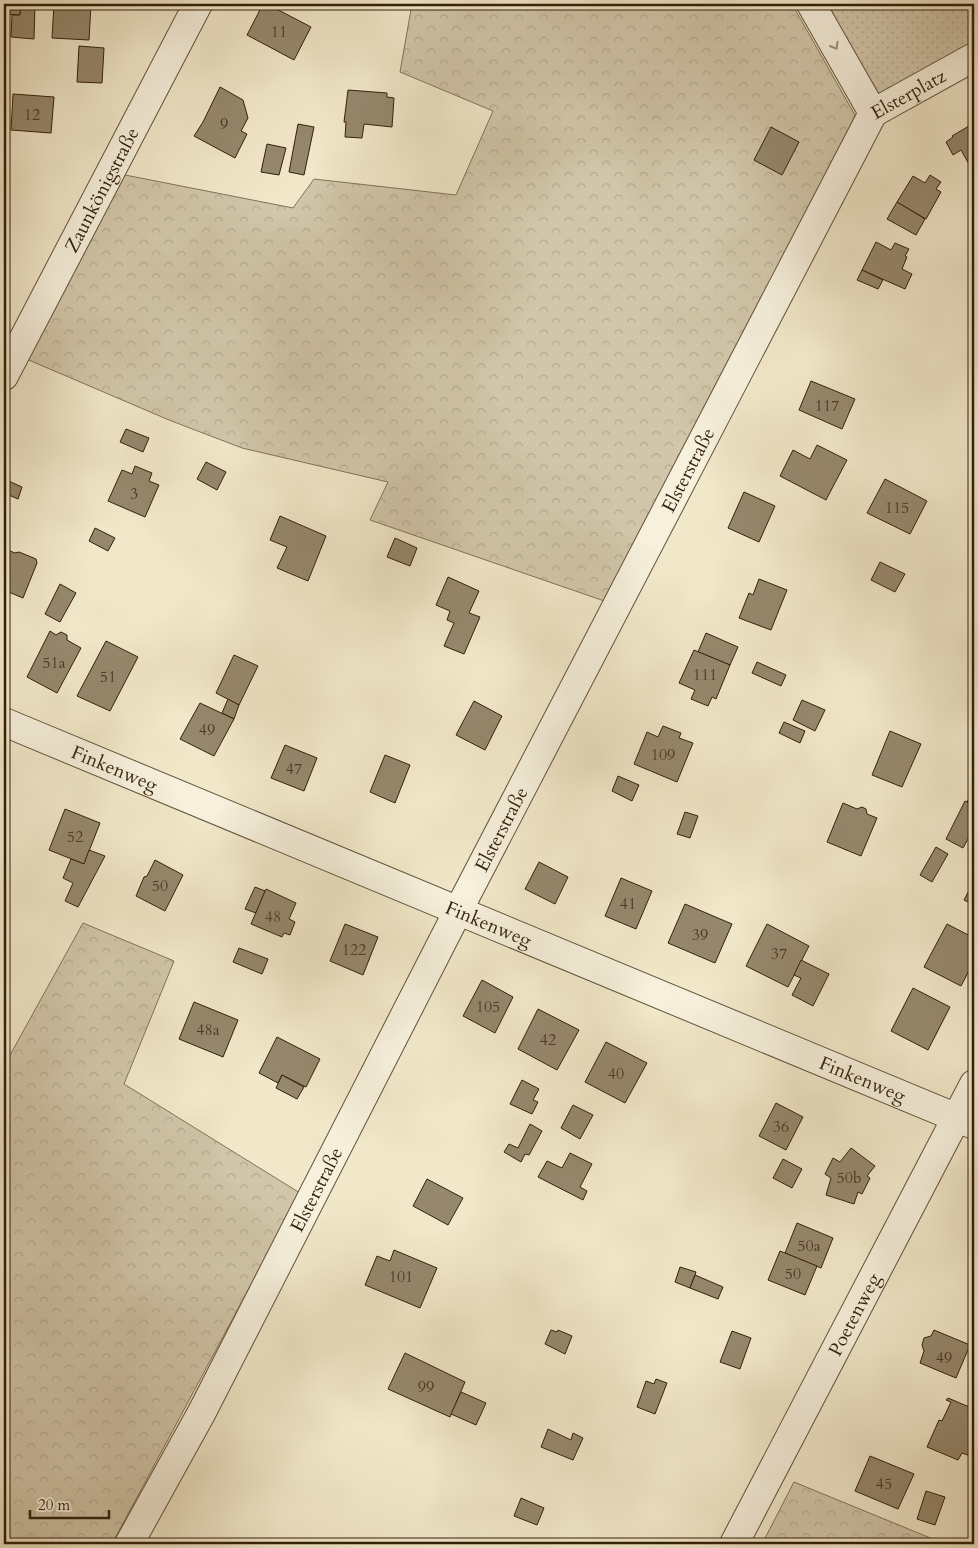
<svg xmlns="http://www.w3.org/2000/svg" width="978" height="1548" font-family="Cardo,serif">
	<defs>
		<pattern id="grass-dots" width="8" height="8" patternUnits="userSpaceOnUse" patternTransform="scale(1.25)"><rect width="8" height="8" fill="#d1c6a9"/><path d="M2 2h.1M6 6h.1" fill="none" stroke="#b4aa90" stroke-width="1.8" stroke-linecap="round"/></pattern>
		<pattern id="forest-crowns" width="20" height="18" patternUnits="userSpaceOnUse" patternTransform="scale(1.25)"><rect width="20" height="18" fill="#d1c6a9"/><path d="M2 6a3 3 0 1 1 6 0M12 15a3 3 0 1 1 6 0" fill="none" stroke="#b4aa90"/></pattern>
	</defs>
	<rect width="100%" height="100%" fill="#f1e8c9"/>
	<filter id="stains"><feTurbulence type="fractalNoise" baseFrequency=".004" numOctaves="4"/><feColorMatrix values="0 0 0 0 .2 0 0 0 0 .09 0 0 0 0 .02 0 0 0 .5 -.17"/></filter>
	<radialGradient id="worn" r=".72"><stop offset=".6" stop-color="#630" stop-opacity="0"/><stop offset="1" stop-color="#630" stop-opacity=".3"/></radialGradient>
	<polygon fill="url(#grass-dots)" stroke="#82725a" points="828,4 974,4 974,42 877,98"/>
	<g fill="url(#forest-crowns)" stroke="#82725a">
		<polygon points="412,4 792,4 856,117 613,604 370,520 388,482 242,448 169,420 17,355 115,173 293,208 314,179 456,195 493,111 400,72"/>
		<polygon points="83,923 174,961 124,1084 300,1193 112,1544 4,1544 4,1066"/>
		<polygon points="794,1482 945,1544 762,1544"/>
	</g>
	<g fill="#96886d" stroke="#331f0a">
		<polygon points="4,4 21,4 20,15 4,14"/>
		<polygon points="21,4 35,4 34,39 11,37 12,15 20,15"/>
		<polygon points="54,4 91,4 89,40 52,38"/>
		<polygon points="263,4 267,4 311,27 294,60 247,35"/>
		<polygon points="79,46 104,48 102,83 77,82"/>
		<polygon points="220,87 243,100 248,118 241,131 247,134 235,158 194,136 203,122"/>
		<polygon points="348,90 387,93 387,97 394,98 392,127 364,124 362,138 345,137 346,122 344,122"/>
		<polygon points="13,94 54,97 51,133 11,130"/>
		<polygon points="974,123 974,161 969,164 961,150 953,155 946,142 953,137 952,136"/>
		<polygon points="298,124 314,127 304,175 289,172"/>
		<polygon points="771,127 799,142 782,175 754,160"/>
		<polygon points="267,144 286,148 279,175 261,172"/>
		<polygon points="930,175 941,182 936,189 941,192 926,219 897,202 913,176 925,183"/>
		<polygon points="897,202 925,219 916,235 887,219"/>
		<polygon points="876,242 891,250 895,243 909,249 905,256 907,257 902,269 912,274 905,289 862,270"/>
		<polygon points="862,270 883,280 878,289 857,280"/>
		<polygon points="811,381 855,399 842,429 799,410"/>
		<polygon points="126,429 149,438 143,452 120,442"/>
		<polygon points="817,445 847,460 826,500 780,476 793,450 810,459"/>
		<polygon points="206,462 226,472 217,490 197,479"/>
		<polygon points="135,466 152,473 149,481 159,485 145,517 108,501 122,470 132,474"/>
		<polygon points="4,479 22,487 18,499 4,493"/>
		<polygon points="885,479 927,501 910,534 867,513"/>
		<polygon points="744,492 775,506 759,542 728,528"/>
		<polygon points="280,516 326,536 308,581 277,568 287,547 270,540"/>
		<polygon points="95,528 115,538 108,551 89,541"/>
		<polygon points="395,538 417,548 410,566 387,557"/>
		<polygon points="5,549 15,553 19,552 36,559 37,563 23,598 4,590"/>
		<polygon points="880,562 905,574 895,592 871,580"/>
		<polygon points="448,577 479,591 469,613 480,617 464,654 444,646 454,623 447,620 450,611 436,605"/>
		<polygon points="759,579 787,590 771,630 739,618 749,593 753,595"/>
		<polygon points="60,584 76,593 60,622 45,614"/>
		<polygon points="50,631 56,635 61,632 67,635 67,640 81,648 57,693 27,677"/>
		<polygon points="706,633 738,647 730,665 698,652"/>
		<polygon points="106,641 138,657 110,711 77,696"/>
		<polygon points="694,650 730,665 716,699 712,697 708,706 691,699 695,690 679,683"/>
		<polygon points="234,655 258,666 239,705 216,693"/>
		<polygon points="757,662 786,675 781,686 752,673"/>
		<polygon points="228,699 239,705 234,719 222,713"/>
		<polygon points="802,700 825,710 815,731 793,720"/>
		<polygon points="474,701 502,716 485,750 456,735"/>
		<polygon points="200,703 234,719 214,756 180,739"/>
		<polygon points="784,722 805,731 800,743 779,733"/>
		<polygon points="663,726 681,733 679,738 693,743 677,782 634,764 647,732 658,737"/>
		<polygon points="890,731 921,744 902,787 872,775"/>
		<polygon points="285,745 317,758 304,791 271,778"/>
		<polygon points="385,755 410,765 395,803 370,792"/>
		<polygon points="618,776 639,785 632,801 612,791"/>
		<polygon points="974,789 974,806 967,802"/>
		<polygon points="965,801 974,806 974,842 968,839 963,848 946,839"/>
		<polygon points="843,803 857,809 862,807 866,809 867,814 877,818 861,856 827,842"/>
		<polygon points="65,809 100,823 84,864 49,850"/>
		<polygon points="685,812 698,816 690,838 677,834"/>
		<polygon points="936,847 948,854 932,882 920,875"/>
		<polygon points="89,850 105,856 78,907 65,901 73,883 63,878 71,859 84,864"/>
		<polygon points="155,860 183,875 165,911 136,896 144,877 147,876"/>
		<polygon points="539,862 568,877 555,904 525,889"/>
		<polygon points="621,878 652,891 636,929 605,916"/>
		<polygon points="974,881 974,905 964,900"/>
		<polygon points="255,887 265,891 256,913 245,909"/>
		<polygon points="266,889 296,903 289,919 295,922 290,935 284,933 282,937 251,924"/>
		<polygon points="685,904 732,924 715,963 668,943"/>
		<polygon points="345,924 378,937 363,975 330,961"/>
		<polygon points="767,924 809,946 788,987 746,966"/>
		<polygon points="947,924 974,938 974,961 961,986 924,967"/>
		<polygon points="239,948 268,959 262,974 233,962"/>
		<polygon points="801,960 829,974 813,1006 792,995 801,978 794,975"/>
		<polygon points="482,980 513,997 495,1033 463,1016"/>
		<polygon points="913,988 950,1007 928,1050 891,1031"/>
		<polygon points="194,1002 238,1020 223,1057 179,1039"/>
		<polygon points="538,1009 579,1030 557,1070 518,1049"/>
		<polygon points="277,1037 320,1059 306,1087 282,1075 278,1083 259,1073"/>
		<polygon points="606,1042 647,1063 625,1103 585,1082"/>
		<polygon points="282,1075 304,1087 297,1099 276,1088"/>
		<polygon points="522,1080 539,1089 533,1100 538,1102 532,1114 510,1104"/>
		<polygon points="776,1103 803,1117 786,1150 759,1136"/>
		<polygon points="573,1105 593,1115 580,1139 561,1128"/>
		<polygon points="530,1124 542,1131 529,1155 525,1154 521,1162 504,1152 509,1144 518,1148"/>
		<polygon points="851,1148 875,1166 867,1176 870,1178 862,1194 858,1192 854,1204 826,1195 831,1178 825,1174 833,1158 840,1162"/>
		<polygon points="570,1153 592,1164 580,1187 587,1191 583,1200 538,1177 547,1161 562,1168"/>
		<polygon points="783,1159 802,1169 792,1188 773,1178"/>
		<polygon points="427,1179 463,1198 448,1225 413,1206"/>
		<polygon points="797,1223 833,1238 821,1268 785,1253"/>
		<polygon points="394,1250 437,1268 420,1308 365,1285 377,1256 390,1261"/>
		<polygon points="780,1251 817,1266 805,1295 768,1280"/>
		<polygon points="680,1267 696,1272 690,1288 675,1282"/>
		<polygon points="695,1275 723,1287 718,1299 690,1288"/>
		<polygon points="551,1330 557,1332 558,1330 572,1336 565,1354 545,1344"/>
		<polygon points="934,1330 970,1345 956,1378 920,1363 924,1351 922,1345 924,1338 931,1336"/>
		<polygon points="732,1331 751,1338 740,1369 720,1362"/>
		<polygon points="405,1353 465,1382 450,1417 388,1389"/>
		<polygon points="656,1379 667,1383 655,1414 637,1407 646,1381 654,1384"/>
		<polygon points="461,1392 486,1403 476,1425 451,1414"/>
		<polygon points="948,1398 974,1409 974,1423 972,1429 974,1430 974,1453 973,1457 962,1453 958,1460 927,1447 939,1420 942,1421 951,1402 946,1400"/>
		<polygon points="548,1429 571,1440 573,1433 583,1438 573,1460 541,1447"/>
		<polygon points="870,1456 914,1474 898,1509 855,1491"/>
		<polygon points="926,1491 945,1497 935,1525 917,1519"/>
		<polygon points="521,1498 544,1508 537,1525 514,1516"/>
	</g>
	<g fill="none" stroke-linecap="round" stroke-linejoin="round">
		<g stroke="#62513a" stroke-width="30">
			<g id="street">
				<polyline points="811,4 873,113"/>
				<path id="s1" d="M873 113 974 57"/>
				<path id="s2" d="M4 376 198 4"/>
				<path id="s3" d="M4 722 974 1125"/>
				<path id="s4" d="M129 1544 202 1412 458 911 873 113"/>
				<path id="s5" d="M734 1544 974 1084"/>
			</g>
		</g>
		<use href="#street" stroke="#f6f0dc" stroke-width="28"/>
	</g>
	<defs><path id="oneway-chevron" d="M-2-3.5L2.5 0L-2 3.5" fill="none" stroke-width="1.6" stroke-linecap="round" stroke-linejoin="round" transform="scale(1.25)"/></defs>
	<use stroke="#9e927e" href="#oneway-chevron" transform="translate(835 46) rotate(60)"/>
	<g text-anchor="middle" stroke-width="4" stroke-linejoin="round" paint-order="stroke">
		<g font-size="16" fill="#4c3923">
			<text x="279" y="37">11</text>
			<text x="32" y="120">12</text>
			<text x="224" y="129">9</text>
			<text x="827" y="411">117</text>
			<text x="134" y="499">3</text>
			<text x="897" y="513">115</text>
			<text x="54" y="668">51a</text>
			<text x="705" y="680">111</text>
			<text x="108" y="682">51</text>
			<text x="207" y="735">49</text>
			<text x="663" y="760">109</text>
			<text x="294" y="774">47</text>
			<text x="75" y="842">52</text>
			<text x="160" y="891">50</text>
			<text x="628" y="909">41</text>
			<text x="273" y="922">48</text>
			<text x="700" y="940">39</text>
			<text x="354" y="955">122</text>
			<text x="779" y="959">37</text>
			<text x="488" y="1012">105</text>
			<text x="208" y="1035">48a</text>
			<text x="548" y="1045">42</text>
			<text x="616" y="1079">40</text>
			<text x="781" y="1132">36</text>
			<text x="849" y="1183">50b</text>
			<text x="809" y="1251">50a</text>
			<text x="793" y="1279">50</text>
			<text x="401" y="1282">101</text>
			<text x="944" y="1363">49</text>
			<text x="426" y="1392">99</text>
			<text x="884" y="1489">45</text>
		</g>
		<g font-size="19" fill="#331f0a" stroke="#f6f0dc">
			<text dy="7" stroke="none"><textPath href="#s1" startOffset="40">Elsterplatz</textPath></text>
			<text dy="7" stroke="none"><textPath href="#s2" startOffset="210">Zaunkönigstraße</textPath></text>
			<text dy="7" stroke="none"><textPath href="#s4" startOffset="1211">Elsterstraße</textPath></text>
			<text dy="7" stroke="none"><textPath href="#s3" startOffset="120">Finkenweg</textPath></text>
			<text dy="7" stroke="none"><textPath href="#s4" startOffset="806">Elsterstraße</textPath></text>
			<text dy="7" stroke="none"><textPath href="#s3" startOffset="525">Finkenweg</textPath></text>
			<text dy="7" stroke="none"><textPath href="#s3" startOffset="930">Finkenweg</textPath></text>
			<text dy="7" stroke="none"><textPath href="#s4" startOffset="401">Elsterstraße</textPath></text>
			<text dy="7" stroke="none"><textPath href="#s5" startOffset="259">Poetenweg</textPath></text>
		</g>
	</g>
	<rect width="978" height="1548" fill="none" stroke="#f1e8c9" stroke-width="20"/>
	<rect x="5" y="5" width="968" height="1538" fill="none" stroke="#331f0a" stroke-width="2.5"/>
	<rect x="10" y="10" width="958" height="1528" fill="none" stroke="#331f0a"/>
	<path d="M30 1510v8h79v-8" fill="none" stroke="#331f0a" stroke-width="2.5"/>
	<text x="38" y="1510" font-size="15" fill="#331f0a" stroke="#f6f0dc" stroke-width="4" paint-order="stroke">20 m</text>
	<rect width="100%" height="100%" filter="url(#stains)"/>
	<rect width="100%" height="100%" fill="url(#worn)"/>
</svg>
